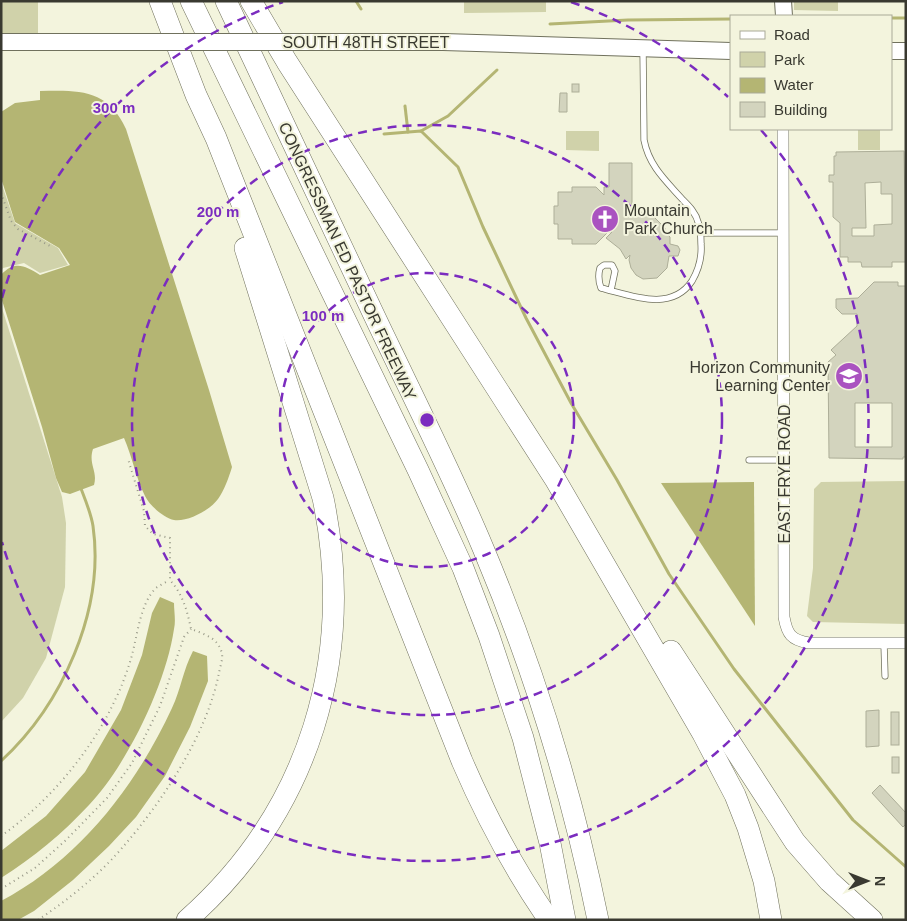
<svg xmlns="http://www.w3.org/2000/svg" width="907" height="921" font-family="Arial,sans-serif">
	<rect width="100%" height="100%" fill="#f3f4dd"/>
	<g fill="#d0d2aa">
		<polygon points="1,1 38,1 38,36 1,35"/>
		<polygon points="464,1 546,1 546,12 464,13"/>
		<polygon points="794,1 838,1 838,11 794,10"/>
		<rect x="858" y="129" width="22" height="21"/>
		<polygon points="566,131 599,131 599,151 566,150"/>
		<polygon points="1,182 15,223 58,248 68,265 40,273 24,263 3,268 1,271"/>
		<polygon points="1,305 62,497 66,523 65,587 46,658 23,698 1,722"/>
		<polygon points="906,481 906,624 813,622 807,616 813,568 814,489 821,482"/>
	</g>
	<g fill="#b4b573">
		<path d="M40 91C79 90 108 89 126 129L209 390 232 467C229 477 224 491 218 499 210 510 188 522 174 520 164 518 149 505 145 496 136 478 132 456 124 438L93 449C88 464 98 471 94 485L70 494 62 492 56 478 42 427 1 297V275C15 260 25 266 40 275L70 265 59 248 15 222 1 178V112L15 103 40 100Z"/>
		<polygon points="754,482 755,626 661,483"/>
		<path d="M160 597 174 603C174 611 176 621 174 629 166 684 127 765 89 805 63 833 33 858 1 878V851L46 816 85 772 121 710 142 655 152 613Z"/>
		<path d="M193 651 207 656 208 681 190 727 165 776 136 817 109 846 73 880 34 911 18 920H1V901C79 860 136 786 172 708 181 689 183 670 193 651Z"/>
	</g>
	<g fill="none" stroke-linecap="round" stroke-linejoin="round">
		<g stroke="#b4b573" stroke-width="3">
			<polyline points="356,1 361,9"/>
			<polyline points="891,18 906,18"/>
			<polyline points="550,24 628,20 731,19"/>
			<polyline points="405,106 408,132"/>
			<polyline points="421,131 448,116 497,70"/>
			<polyline points="384,134 421,131 458,167 483,227 526,318 571,403 617,480 669,574 734,669 853,820 906,867"/>
			<path d="M1 761C62 705 105 610 93 526 91 513 85 499 80 486"/>
		</g>
	</g>
	<g fill="#d3d4be" stroke="#adae98" fill-rule="evenodd">
		<rect x="572" y="84" width="7" height="8"/>
		<polygon points="560,93 567,93 567,112 559,112"/>
		<path d="M904 151 906 262H892V267H862L861 262H848V257H840V223L833 217V182H829V175H834V156H836V152ZM881 182V194H892V224L874 225V236H852V228H866L865 183Z"/>
		<polygon points="609,163 632,163 632,212 637,207 642,213 646,209 666,229 664,231 670,237 670,244 678,246 680,250 678,256 669,256 667,268 657,278 643,279 636,275 631,268 629,260 630,255 626,259 620,249 606,238 612,232 608,232 596,244 572,244 572,239 558,239 558,224 554,224 554,206 558,206 558,192 572,192 572,187 596,187 604,195 604,187 609,187"/>
		<path d="M874 282H898V286H906V457H903V459L829 458 828 362 836 355 831 350 857 326V314H842L836 308V299L858 298ZM855 403H892V447H855Z"/>
		<polygon points="879,710 879,746 866,747 866,711"/>
		<rect x="891" y="712" width="8" height="33"/>
		<rect x="892" y="757" width="7" height="16"/>
		<polygon points="880,785 906,813 906,824 903,827 872,793"/>
	</g>
	<g fill="none" stroke-linecap="round" stroke-linejoin="round">
		<g stroke="#70715d" stroke-width="7">
			<g id="lane">
				<polyline points="701,233 783,233"/>
				<path d="M611 290 615 271 612 265H604L600 268C598 275 598 280 601 288 630 295 671 313 692 281 699 269 702 257 701 244 701 237 701 229 698 222 696 213 689 206 683 200 666 181 649 166 644 140L643 50"/>
				<polyline points="749,460 784,460"/>
				<polyline points="884,644 885,676"/>
			</g>
		</g>
		<g stroke="#70715d" stroke-width="12">
			<path id="street" d="M783 129 784 617C787 634 791 640 809 643H906"/>
		</g>
		<g stroke="#70715d" stroke-width="18">
			<g id="secondary">
				<polyline points="783,1 784,16"/>
				<polyline points="1,42 132,42"/>
				<polyline points="324,42 443,42 731,51"/>
				<polyline points="891,51 906,51"/>
			</g>
		</g>
		<g stroke="#70715d" stroke-width="22">
			<g id="highway">
				<path d="M160 1 196 95 216 138 462 761C486 817 514 869 549 920"/>
				<polyline points="191,1 418,470 463,568 489,636 523,738 550,843 565,920"/>
				<path d="M226 1C276 105 323 209 373 313 410 391 450 469 483 548 534 669 572 792 598 920"/>
				<polyline points="251,1 287,62 555,479 703,734 735,795 748,828 764,881 771,920"/>
				<polyline points="671,651 795,842 829,881 872,920"/>
				<path d="M187 920C310 811 356 657 323 498L245 248"/>
			</g>
		</g>
		<g stroke="#999a89" stroke-width="2" stroke-dasharray="1 4" stroke-linecap="butt">
			<polyline points="1,193 11,221 18,229 50,246"/>
			<path d="M1 836C48 803 92 751 116 698 122 686 126 674 130 662 137 641 139 604 156 588 160 585 165 583 169 580"/>
			<polyline points="1,889 35,868 66,840 107,798 132,763 160,706 184,637 191,629"/>
			<path d="M38 920C69 899 98 876 122 848 163 801 207 734 219 673 220 667 223 659 222 654 219 638 204 634 191 629 187 610 183 595 170 580V538L153 534 145 526 144 511 128 459"/>
		</g>
		<use href="#lane" stroke="#fff" stroke-width="5.5"/>
		<use href="#street" stroke="#fff" stroke-width="11"/>
		<use href="#secondary" stroke="#fff" stroke-width="16"/>
		<use href="#highway" stroke="#fff" stroke-width="21"/>
		<g stroke="#70715d" stroke-width="18" stroke-linecap="butt">
			<polyline id="secondary-bridge" points="132,42 324,42"/>
		</g>
		<use href="#secondary-bridge" stroke="#fff" stroke-width="16"/>
	</g>
	<g fill="none" stroke="#7b2cbf" stroke-width="2.5" stroke-dasharray="9 6">
		<circle cx="427" cy="420" r="147"/>
		<circle cx="427" cy="420" r="295"/>
		<path d="M2 298A442 442 0 0 1 283 2M571 2A442 442 0 0 1 728 97M761 130A442 442 0 1 1 2 542"/>
	</g>
	<defs>
		<g id="church-disc" transform="scale(1.4375)"><circle r="9.5" fill="#aa53c0" stroke="#f3f4dd"/><path d="M-1.2-6h2.4v3.5h3.3v2.4h-3.3V6h-2.4V-.1h-3.3v-2.4h3.3Z" fill="#fff"/></g>
		<g id="school-disc" transform="scale(1.4375)"><circle r="9.5" fill="#aa53c0" stroke="#f3f4dd"/><path d="M0-5L7-2L0 1L-7-2ZM-4 1L0 2.5L4 1V4Q0 6-4 4Z" fill="#fff"/></g>
	</defs>
	<g fill-rule="evenodd">
		<use href="#church-disc" x="605" y="219"/>
		<use href="#school-disc" x="849" y="376"/>
	</g>
	<g text-anchor="middle" stroke-width="4" stroke-linejoin="round" paint-order="stroke">
		<g font-size="16" fill="#393930" stroke="#f3f4dd">
			<text x="366" y="48">SOUTH 48TH STREET</text>
			<text transform="translate(348 261) rotate(65)" y="6">CONGRESSMAN ED PASTOR FREEWAY</text>
			<text transform="translate(784 474) rotate(-90)" y="6">EAST FRYE ROAD</text>
		</g>
		<g font-size="16" fill="#393930" stroke="#f3f4dd" text-anchor="start">
			<text x="624" y="216">Mountain<tspan x="624" dy="18">Park Church</tspan></text>
			<text x="830" y="373" text-anchor="end">Horizon Community<tspan x="830" dy="18">Learning Center</tspan></text>
		</g>
	</g>
	<circle cx="427" cy="420" r="8" fill="#7b2cbf" stroke="#f3f4dd" stroke-width="2.5"/>
	<g font-size="15" text-anchor="middle" font-weight="bold" fill="#7b2cbf" stroke="#f3f4dd" stroke-width="4" stroke-linejoin="round" paint-order="stroke">
		<text x="114" y="113">300 m</text>
		<text x="218" y="217">200 m</text>
		<text x="323" y="321">100 m</text>
	</g>
	<rect width="907" height="921" fill="none" stroke="#393930" stroke-width="5"/>
	<rect x="730" y="15" width="162" height="115" fill="#f3f4dd" stroke="#a9a998"/>
	<rect x="740" y="31" width="25" height="8" fill="#ffffff" stroke="#a9a998"/>
	<text x="774" y="40" font-size="15" fill="#393930">Road</text>
	<rect x="740" y="52" width="25" height="15" fill="#d0d2aa" stroke="#a9a998"/>
	<text x="774" y="65" font-size="15" fill="#393930">Park</text>
	<rect x="740" y="78" width="25" height="15" fill="#b4b573" stroke="#a9a998"/>
	<text x="774" y="90" font-size="15" fill="#393930">Water</text>
	<rect x="740" y="102" width="25" height="15" fill="#d3d4be" stroke="#a9a998"/>
	<text x="774" y="115" font-size="15" fill="#393930">Building</text>
	<g transform="translate(867 881) rotate(90)" stroke="#f3f4dd" stroke-width="4" paint-order="stroke">
	<path d="M0-4L9 19L0 12L-9 19Z" fill="#393930"/>
	<text y="-8" font-size="14" font-weight="bold" text-anchor="middle" fill="#393930">N</text>
	</g>
</svg>
